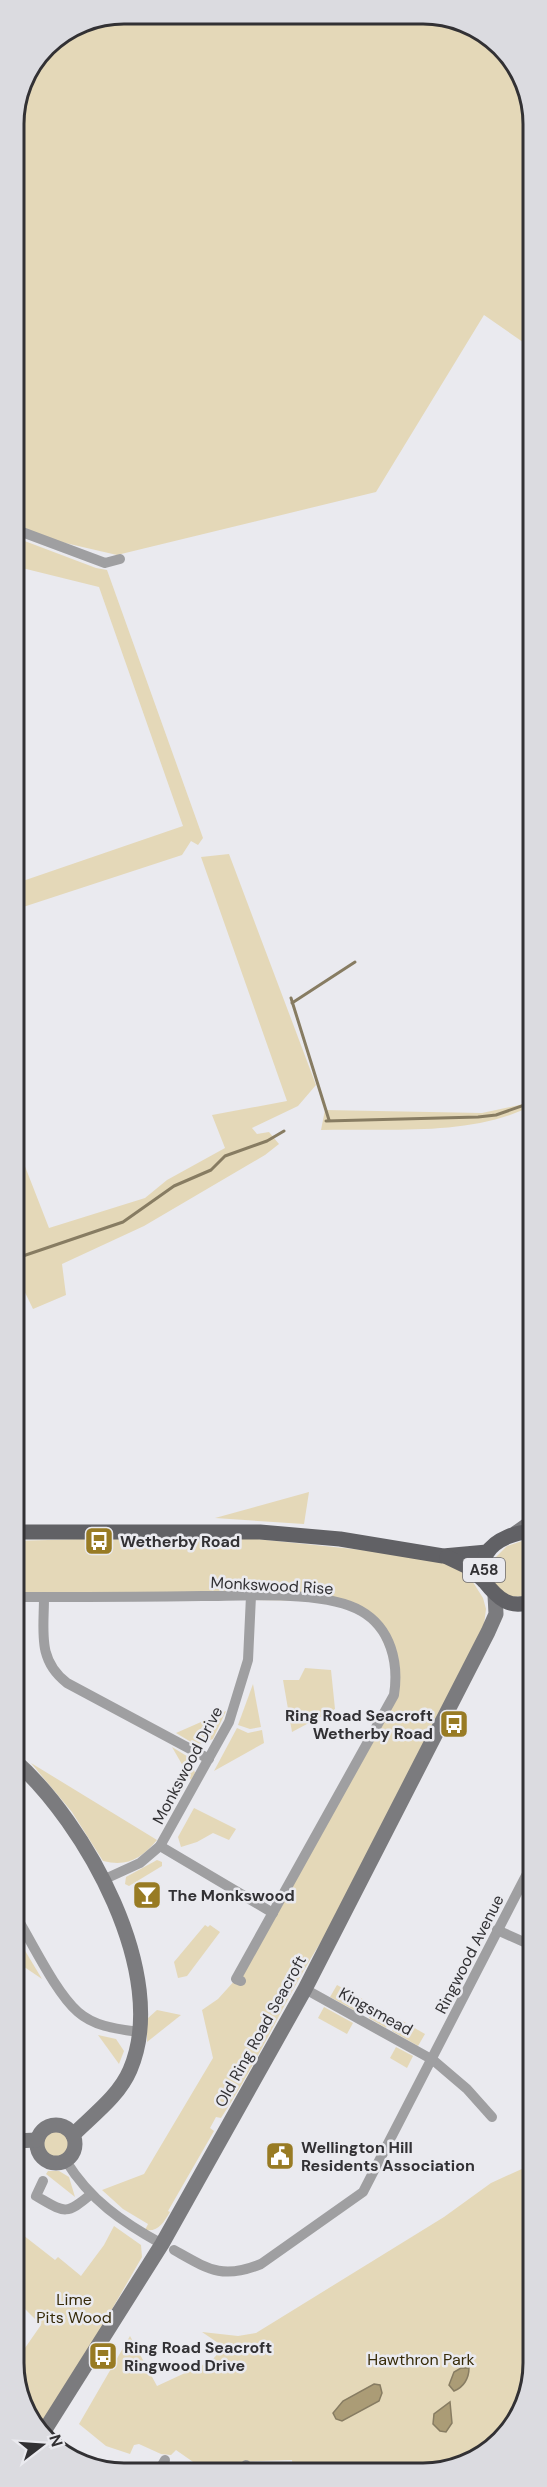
<svg xmlns="http://www.w3.org/2000/svg" width="547" height="2487" font-family="'DM Sans',sans-serif">
	<rect width="100%" height="100%" fill="#eaeaef"/>
	<g fill="#e4d8b8">
		<polygon points="124,14 451,17 506,51 533,110 533,349 484,315 376,492 117,555 48,539 14,528 14,117 46,46 82,22"/>
		<polygon points="14,537 96,568 107,570 203,838 198,845 191,841 182,855 14,910 14,884 183,826 99,587 14,566"/>
		<polygon points="229,854 316,1085 298,1106 252,1128 257,1134 269,1132 279,1144 265,1155 144,1226 62,1264 66,1295 33,1309 19,1280 14,1282 14,1152 19,1151 49,1228 145,1198 167,1180 225,1148 212,1115 287,1101 201,857"/>
		<path d="M533 1102V1105C473 1137 388 1128 321 1130L325 1110 482 1113Z"/>
		<polygon points="309,1492 304,1524 215,1518"/>
		<path d="M83 1539H257L430 1557 464 1572 471 1579 483 1598 486 1609 484 1625 326 1934C287 1994 260 2059 221 2118L216 2117 210 2128 214 2131 168 2211 170 2212C163 2223 159 2232 145 2230L148 2224 123 2209 102 2190 144 2174 213 2058 202 2010 218 1999 236 1979 385 1714 396 1671 374 1621 329 1601 14 1597V1541Z"/>
		<polygon points="528,1539 533,1540 533,1592 526,1596 508,1597 490,1579 491,1562 507,1546"/>
		<polygon points="305,1668 331,1670 335,1709 292,1732 283,1680 299,1680"/>
		<polygon points="253,1684 261,1727 250,1729 238,1725"/>
		<polygon points="226,1711 213,1739 196,1745 176,1733"/>
		<polygon points="237,1728 248,1733 262,1730 264,1743 214,1771"/>
		<polygon points="172,1747 190,1758 195,1773 191,1780"/>
		<path d="M31 1763 157 1840C141 1859 127 1867 103 1861L72 1812Z"/>
		<polygon points="194,1808 236,1829 229,1840 213,1833 197,1842 181,1847 178,1837"/>
		<polygon points="157,1860 162,1862 162,1866 129,1886 125,1884 126,1877"/>
		<polygon points="205,1925 208,1927 210,1925 220,1932 187,1976 178,1978 174,1962"/>
		<polygon points="15,1934 42,1979 14,1960"/>
		<polygon points="337,1985 368,2002 361,2014 330,1997"/>
		<polygon points="375,2006 392,2016 386,2028 369,2018"/>
		<polygon points="324,2007 353,2023 347,2034 318,2018"/>
		<polygon points="157,2010 181,2015 147,2042 147,2019"/>
		<polygon points="399,2019 425,2034 418,2046 392,2031"/>
		<polygon points="98,2035 116,2039 124,2051 119,2064"/>
		<polygon points="396,2047 413,2056 407,2068 390,2058"/>
		<circle cx="57" cy="2144" r="13"/>
		<polygon points="533,2158 533,2370 506,2436 437,2473 293,2472 292,2460 236,2462 237,2469 206,2471 176,2450 171,2455 161,2454 139,2444 134,2445 130,2454 106,2446 79,2424 130,2336 157,2386 211,2361 224,2347 202,2332 238,2336 256,2333 444,2217 491,2183 524,2168"/>
		<polygon points="48,2171 59,2171 69,2177 75,2197 46,2174"/>
		<polygon points="114,2226 141,2245 142,2257 85,2356 38,2430 14,2377 14,2369 18,2358 41,2325 14,2298 14,2228 55,2260 58,2257 81,2276 104,2245"/>
	</g>
	<g fill="#ab9c76" stroke="#877c62" stroke-width="1.5">
		<path d="M461 2368H469C469 2378 464 2387 454 2391L449 2385 454 2372Z"/>
		<polygon points="374,2384 380,2385 382,2393 379,2401 342,2421 336,2419 333,2413 343,2401"/>
		<polygon points="450,2402 452,2423 446,2432 440,2431 433,2424 434,2414"/>
	</g>
	<g fill="none" stroke-linecap="round" stroke-linejoin="round">
		<g stroke="#877c62" stroke-width="3">
			<polyline points="291,998 329,1120"/>
			<polyline points="292,1003 355,962"/>
			<polyline points="326,1121 478,1117 496,1115 533,1102"/>
			<polyline points="14,1259 123,1222 174,1186 211,1170 225,1156 267,1141 284,1131"/>
		</g>
		<g stroke="#9f9fa1" stroke-width="10">
			<polyline points="14,529 105,563 120,559"/>
			<path d="M14 1597C77 1597 140 1597 202 1596 244 1596 326 1590 361 1611 391 1628 399 1663 394 1695L236 1979 241 1981"/>
			<path d="M44 1597C44 1632 37 1660 67 1683L209 1759"/>
			<polyline points="160,1846 273,1913"/>
			<polyline points="105,1879 140,1863 160,1846 229,1722 248,1660 251,1596"/>
			<path d="M14 1913C31 1940 55 1992 78 2012 95 2027 118 2029 139 2032"/>
			<polyline points="497,1930 533,1946"/>
			<polyline points="305,1989 433,2060 467,2089 492,2117"/>
			<path d="M66 2161C90 2200 122 2222 162 2244"/>
			<path d="M43 2181 36 2196C64 2212 65 2216 90 2195"/>
			<path d="M174 2250C208 2269 222 2280 261 2264L363 2192 533 1862"/>
			<polyline points="246,2465 247,2472"/>
			<polyline points="158,2472 165,2460"/>
		</g>
		<g stroke="#7b7b7e" stroke-width="15">
			<polyline points="516,1533 533,1521"/>
			<path d="M14 1760C85 1822 171 1975 130 2070 119 2096 93 2115 73 2135"/>
			<circle cx="56" cy="2144" r="19"/>
			<polyline points="14,2141 37,2140"/>
			<polyline points="41,2436 162,2244 305,1989 488,1632 496,1614 495,1595"/>
		</g>
		<g stroke="#616165" stroke-width="15">
			<polyline points="14,1532 260,1532 340,1539 443,1556 487,1552"/>
			<path d="M533 1532C518 1531 495 1539 487 1553 482 1561 484 1572 484 1581 498 1599 510 1610 533 1601"/>
			<polyline points="447,1557 470,1568 484,1581"/>
		</g>
	</g>
	<defs>
		<g id="bus-square" transform="scale(1.5)"><rect x="-9" y="-9" width="18" height="18" rx="4" fill="#987b24" stroke="#eaeaef"/><path d="M-5-6H5V4H4V6H2V4H-2V6H-4V4H-5ZM-3.5-4V0h7V-4ZM-3.5 1.2v1.5H-2V1.2ZM2 1.2v1.5H3.5V1.2Z" fill="#fff"/></g>
		<g id="bar-square" transform="scale(1.5)"><rect x="-9" y="-9" width="18" height="18" rx="4" fill="#987b24" stroke="#eaeaef"/><path d="M-6-5H6L.8 .8V4.5H3.5V6h-7V4.5H-.8V.8Z" fill="#fff"/></g>
		<g id="civic-square" transform="scale(1.5)"><rect x="-9" y="-9" width="18" height="18" rx="4" fill="#987b24" stroke="#eaeaef"/><path d="M-.6-6.5H3V-4.5H.6V-3L4-1V1h2V6H-6V1h2V-1L-.6-3ZM-1.2 2.5V6h2.4V2.5Z" fill="#fff"/></g>
	</defs>
	<g fill-rule="evenodd">
		<use href="#bus-square" x="99" y="1541"/>
		<use href="#bus-square" x="454" y="1724"/>
		<use href="#bar-square" x="147" y="1895"/>
		<use href="#civic-square" x="280" y="2156"/>
		<use href="#bus-square" x="103" y="2356"/>
	</g>
	<g text-anchor="middle" stroke-width="5" stroke-linejoin="round" paint-order="stroke">
		<rect fill="#eaeaef" stroke="#69686c" stroke-width="1.5" x="463" y="1558" width="42" height="24" rx="4.5"/>
		<g font-size="15" font-weight="bold" fill="#323134">
			<text x="484" y="1575">A58</text>
		</g>
		<g font-size="16" font-weight="bold" fill="#323134" stroke="#eaeaef" text-anchor="start">
			<text x="120" y="1547">Wetherby Road</text>
			<text x="433" y="1721" text-anchor="end">Ring Road Seacroft<tspan x="433" dy="18">Wetherby Road</tspan></text>
			<text x="168" y="1901">The Monkswood</text>
			<text x="301" y="2153">Wellington Hill<tspan x="301" dy="18">Residents Association</tspan></text>
			<text x="124" y="2353">Ring Road Seacroft<tspan x="124" dy="18">Ringwood Drive</tspan></text>
		</g>
		<g font-size="16" fill="#323134" stroke="#eaeaef">
			<text transform="translate(272 1585) rotate(3)" y="6">Monkswood Rise</text>
			<text transform="translate(187 1765) rotate(-62)" y="6">Monkswood Drive</text>
			<text transform="translate(469 1954) rotate(-63)" y="6">Ringwood Avenue</text>
			<text transform="translate(376 2011) rotate(29)" y="6">Kingsmead</text>
			<text transform="translate(260 2031) rotate(-61)" y="6">Old Ring Road Seacroft</text>
		</g>
		<g font-size="16" fill="#372b09" stroke="#eaeaef">
			<text x="74" y="2305">Lime<tspan x="74" dy="18">Pits Wood</tspan></text>
			<text x="421" y="2365">Hawthron Park</text>
		</g>
	</g>
	<path d="M0 0H547V2487H0ZM124 24H423A100 100 0 0 1 523 124V2363A100 100 0 0 1 423 2463H124A100 100 0 0 1 24 2363V124A100 100 0 0 1 124 24Z" fill="#dbdbe0" fill-rule="evenodd"/>
	<path fill="none" stroke="#323134" stroke-width="3" d="M124 24H423A100 100 0 0 1 523 124V2363A100 100 0 0 1 423 2463H124A100 100 0 0 1 24 2363V124A100 100 0 0 1 124 24Z"/>
	<g transform="translate(42 2445) rotate(73)" stroke="#eaeaef" stroke-width="4.5" paint-order="stroke">
	<path d="M0-4.5L10 22L0 15L-10 22Z" fill="#323134"/>
	<text y="-9" font-size="16" font-weight="bold" text-anchor="middle" fill="#323134">N</text>
	</g>
</svg>
